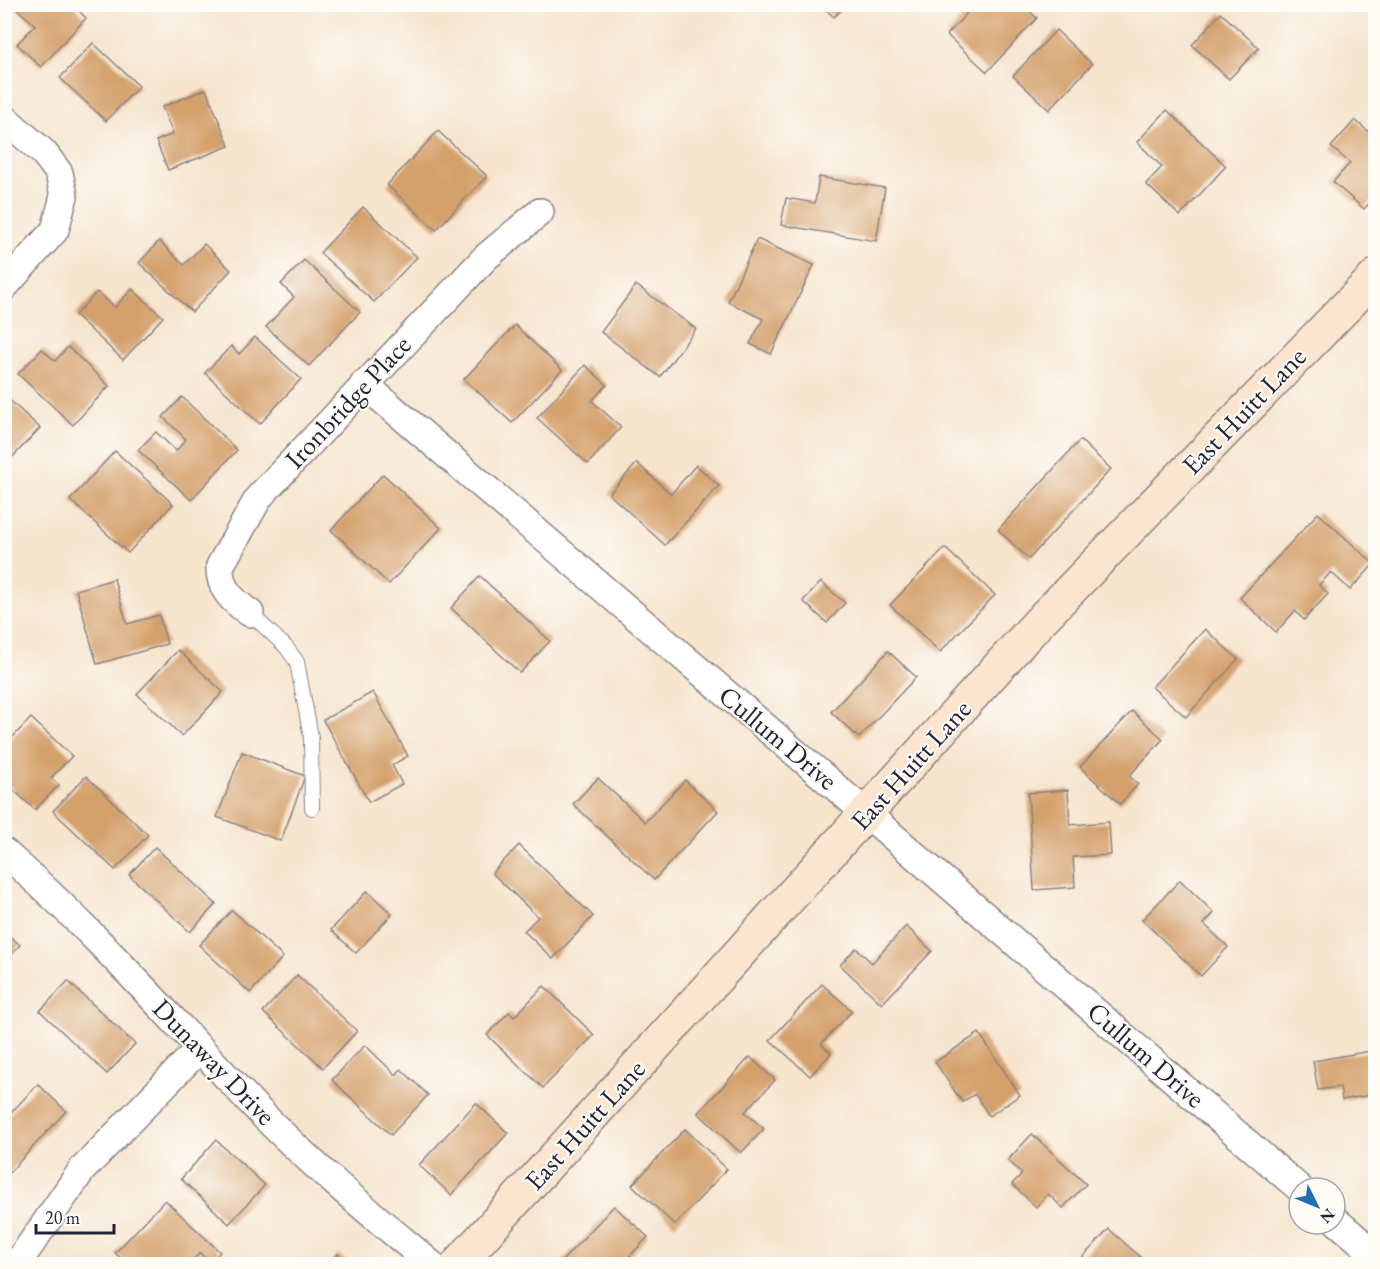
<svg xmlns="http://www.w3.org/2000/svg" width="1380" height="1269" font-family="'EB Garamond',serif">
	<rect width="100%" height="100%" fill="#fdfcf7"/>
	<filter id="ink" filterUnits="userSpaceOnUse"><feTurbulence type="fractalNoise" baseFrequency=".0167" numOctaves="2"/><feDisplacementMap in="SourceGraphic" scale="12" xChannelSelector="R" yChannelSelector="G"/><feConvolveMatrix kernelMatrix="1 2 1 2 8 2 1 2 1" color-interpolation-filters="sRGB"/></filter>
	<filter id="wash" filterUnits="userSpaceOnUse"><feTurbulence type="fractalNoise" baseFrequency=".008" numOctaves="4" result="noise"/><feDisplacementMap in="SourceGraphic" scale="24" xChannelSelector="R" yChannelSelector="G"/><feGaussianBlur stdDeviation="1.35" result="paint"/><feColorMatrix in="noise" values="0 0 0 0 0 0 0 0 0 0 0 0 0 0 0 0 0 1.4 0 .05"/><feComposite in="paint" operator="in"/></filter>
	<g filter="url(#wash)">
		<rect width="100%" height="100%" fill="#f6e4cd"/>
		<g id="blocks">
			<g fill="#d4a06c">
				<polygon points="18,4 72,4 86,18 41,67 17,44 35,25 15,7"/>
				<polygon points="975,4 1022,4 1037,18 987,72 947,35"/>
				<polygon points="821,5 846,5 834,17"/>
				<polygon points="1221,13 1259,48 1229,79 1192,45"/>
				<polygon points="1056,30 1092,64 1049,110 1013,76"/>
				<polygon points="93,43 139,86 106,121 60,78"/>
				<polygon points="206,89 229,146 168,170 156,141 173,134 162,107"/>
				<polygon points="1167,110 1226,166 1180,216 1146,184 1162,167 1137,142"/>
				<polygon points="1355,120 1376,138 1376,196 1364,209 1333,182 1350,163 1331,147"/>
				<polygon points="438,131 487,176 436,230 387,185"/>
				<polygon points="819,177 885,188 876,241 781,225 786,198 815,203"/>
				<polygon points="363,207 417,257 374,302 320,253"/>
				<polygon points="757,239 814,265 771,354 750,344 763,319 728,302"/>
				<polygon points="159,241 184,265 204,244 231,270 192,312 139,263"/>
				<polygon points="304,260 360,312 309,366 266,327 294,297 281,284"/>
				<polygon points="636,285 696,329 660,377 601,332"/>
				<polygon points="132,289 163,317 123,360 75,315 97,292 115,307"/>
				<polygon points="515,325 562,370 512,423 464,379"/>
				<polygon points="255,337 301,379 260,424 205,373 231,346 239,354"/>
				<polygon points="68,347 109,386 73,425 18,374 42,349 55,361"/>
				<polygon points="585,365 607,385 592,401 621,427 588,464 537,418"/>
				<polygon points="4,395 40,428 4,466"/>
				<polygon points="182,397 237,450 191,500 138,450 156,432 176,451 186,439 163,417"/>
				<polygon points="1080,440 1111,469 1029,559 998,530"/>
				<polygon points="115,451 173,504 128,553 70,500"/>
				<polygon points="637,463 671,494 696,465 719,486 665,545 609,494"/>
				<polygon points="383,474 441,528 389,584 331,530"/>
				<polygon points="1318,513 1374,564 1350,590 1331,572 1319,585 1328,594 1304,620 1295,611 1276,632 1240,598"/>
				<polygon points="945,548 995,595 940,652 890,605"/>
				<polygon points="480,576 550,641 520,673 451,608"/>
				<polygon points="114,579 127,624 159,615 167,644 97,664 76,590"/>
				<polygon points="821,582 845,603 827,623 803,601"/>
				<polygon points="1205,629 1238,659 1186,717 1152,687"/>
				<polygon points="178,650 223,692 182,736 137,694"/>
				<polygon points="888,651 916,677 859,738 831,712"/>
				<polygon points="373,692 408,756 392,765 402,784 369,802 323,720"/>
				<polygon points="1132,711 1163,739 1129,776 1138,784 1120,804 1080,767"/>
				<polygon points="31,718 72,756 51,778 59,785 35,810 4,781 4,746"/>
				<polygon points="242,752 305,776 281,841 217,817"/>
				<polygon points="86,776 148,835 115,870 53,811"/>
				<polygon points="598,778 645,822 685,780 718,811 654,880 573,804"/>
				<polygon points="1068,790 1070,825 1109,822 1111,855 1073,857 1075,887 1034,890 1028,793"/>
				<polygon points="519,845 593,916 553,959 524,931 538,917 492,873"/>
				<polygon points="155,847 216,904 190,932 129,875"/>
				<polygon points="1180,880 1214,913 1204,924 1228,947 1201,976 1142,920"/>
				<polygon points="367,891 392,914 356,953 331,930"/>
				<polygon points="232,910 283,957 250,993 199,945"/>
				<polygon points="906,926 932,951 882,1004 840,965 856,948 872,963"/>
				<polygon points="4,931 20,945 4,962"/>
				<polygon points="297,975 357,1031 323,1068 263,1012"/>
				<polygon points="68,981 135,1044 107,1074 40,1011"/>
				<polygon points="822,984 852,1011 821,1044 831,1053 810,1076 770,1040"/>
				<polygon points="544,986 594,1035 543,1088 487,1035 509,1012 514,1017"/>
				<polygon points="979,1033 1020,1095 989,1116 975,1094 962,1102 935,1062"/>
				<polygon points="365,1045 396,1075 401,1069 428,1095 391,1135 332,1080"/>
				<polygon points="1376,1050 1376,1094 1342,1100 1340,1087 1318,1090 1313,1061"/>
				<polygon points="750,1057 775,1080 745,1112 764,1129 741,1153 698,1113"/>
				<polygon points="38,1084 66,1111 9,1173 4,1169 4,1120"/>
				<polygon points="476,1103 508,1133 451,1195 419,1165"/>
				<polygon points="685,1129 727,1169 675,1225 632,1185"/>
				<polygon points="1032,1134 1086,1184 1063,1208 1048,1194 1036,1207 1012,1184 1022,1174 1008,1160"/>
				<polygon points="216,1140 265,1185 229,1224 181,1179"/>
				<polygon points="165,1200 220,1252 210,1263 200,1253 189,1264 127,1264 115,1253"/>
				<polygon points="614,1206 648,1237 622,1264 559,1264"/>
				<polygon points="1109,1229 1148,1264 1076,1264"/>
				<polygon points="338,1254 350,1264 328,1264"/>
			</g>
		</g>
	</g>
	<g filter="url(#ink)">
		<use href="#blocks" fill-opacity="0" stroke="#8c8384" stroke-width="1.5"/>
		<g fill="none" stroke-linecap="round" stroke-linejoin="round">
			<g stroke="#8c8384" stroke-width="16">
				<polyline id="lane" points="250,613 286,647 297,662 311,737 312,808"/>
			</g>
			<g stroke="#8c8384" stroke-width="30">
				<g id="street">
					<polyline points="4,118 44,153 59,173 64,196 55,230 4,287"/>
					<polyline points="364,384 867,814 1299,1188"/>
					<path d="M250 613C233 601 219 589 220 566L259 497 486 257 540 212"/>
					<path d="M4 852C97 933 177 1026 262 1114 315 1168 374 1216 431 1264"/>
					<polyline points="1335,1220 1376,1255"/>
					<polyline points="17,1264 82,1170 200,1048"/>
				</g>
			</g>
			<g stroke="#8c8384" stroke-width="36">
				<polyline id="secondary" points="458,1264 1039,622 1376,276"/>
			</g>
			<use href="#lane" stroke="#fff" stroke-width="14"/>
			<use href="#street" stroke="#fff" stroke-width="27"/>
			<use href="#secondary" stroke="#fbe5cf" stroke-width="33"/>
		</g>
	</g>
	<g text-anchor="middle" stroke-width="4.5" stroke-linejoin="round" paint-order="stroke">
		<g font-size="27" fill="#22223b" stroke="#fdfcf7">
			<text transform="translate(348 402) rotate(-47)" y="9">Ironbridge Place</text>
			<text transform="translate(1244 411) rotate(-46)" y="9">East Huitt Lane</text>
			<text transform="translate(778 738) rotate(40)" y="9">Cullum Drive</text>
			<text transform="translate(911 765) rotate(-48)" y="9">East Huitt Lane</text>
			<text transform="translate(1146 1055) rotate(41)" y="9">Cullum Drive</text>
			<text transform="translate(214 1062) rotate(46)" y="9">Dunaway Drive</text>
			<text transform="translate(585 1125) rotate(-48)" y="9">East Huitt Lane</text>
		</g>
	</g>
	<rect width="1380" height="1269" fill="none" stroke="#fdfcf7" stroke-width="24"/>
	<g transform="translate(1317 1206) rotate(133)"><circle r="28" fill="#fdfcf7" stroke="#a5a5ac" stroke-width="1.5"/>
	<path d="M0-4.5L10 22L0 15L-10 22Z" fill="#1f6fb2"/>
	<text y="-9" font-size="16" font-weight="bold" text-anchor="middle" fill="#22223b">N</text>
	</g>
	<path d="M36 1224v9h78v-9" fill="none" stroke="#22223b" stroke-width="3"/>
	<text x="45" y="1224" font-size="18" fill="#22223b" stroke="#fdfcf7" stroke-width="4.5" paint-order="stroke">20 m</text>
</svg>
